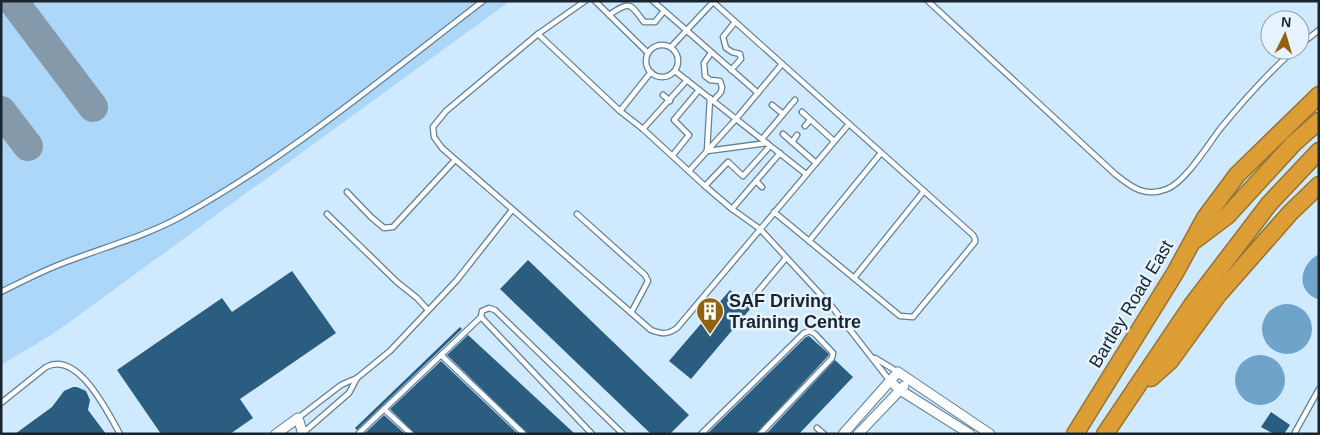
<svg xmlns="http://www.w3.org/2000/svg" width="1320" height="435" font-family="Helvetica,sans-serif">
	<rect width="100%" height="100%" fill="#cfe9fe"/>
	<polygon fill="#acd7f9" points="1,1 510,1 53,334 1,365"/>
	<g fill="#70a3c9">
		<path d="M1319 254V300C1295 291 1299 265 1319 254Z"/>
		<circle cx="1287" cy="329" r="25"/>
		<circle cx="1260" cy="380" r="25"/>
	</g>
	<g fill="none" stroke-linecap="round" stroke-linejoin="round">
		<g stroke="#8499aa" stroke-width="30">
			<polyline points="13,1 93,107"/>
			<polyline points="1,111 28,146"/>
		</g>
	</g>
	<g fill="#2b5d80">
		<polygon points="528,260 689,415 670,434 651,434 500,289"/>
		<polygon points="292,271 336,333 240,399 253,418 230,434 161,434 117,370 222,298 232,312"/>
		<polygon points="730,290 751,308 691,379 669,361"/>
		<polygon points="460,327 462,329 357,430 355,428"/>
		<polygon points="468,335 575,434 528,434 447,355"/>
		<polygon points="809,336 829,354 828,356 756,434 707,434 806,337"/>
		<polygon points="835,360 853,377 799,434 766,434"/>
		<polygon points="441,361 518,434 415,434 390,409"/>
		<polygon points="73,387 77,387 86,391 90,400 88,410 106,434 15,434 52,407 64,391"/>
		<polygon points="1271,412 1290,425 1284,434 1274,434 1261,427"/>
		<polygon points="384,415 405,434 364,434"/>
	</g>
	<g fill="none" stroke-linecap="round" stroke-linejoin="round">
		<g stroke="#617f96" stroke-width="7">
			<g id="lane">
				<path d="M585 1 538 34 446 111 433 127 434 137 442 148 651 330C662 334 667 335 677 328L849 124"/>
				<polyline points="595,1 648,53"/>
				<polyline points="653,1 758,93"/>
				<polyline points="712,1 973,235 975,239 975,242 913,317 900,316 774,212"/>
				<path d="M928 1 1115 174C1131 187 1145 198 1167 189 1185 182 1208 145 1220 129 1243 101 1267 74 1294 50"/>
				<path d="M609 15C631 0 630 4 644 22H655L664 11"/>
				<polyline points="538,34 620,111 643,129 705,186 732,209 760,229 833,308 890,381"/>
				<polyline points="1300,45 1319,30"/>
				<circle cx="662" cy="61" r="16"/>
				<polyline points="671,47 713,2"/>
				<polyline points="711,53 704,63 705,76 710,80 720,81 722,87 721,92 713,101"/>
				<polyline points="731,70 741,59 740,54 732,52 726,48 723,37 735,22"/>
				<polyline points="675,71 806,174"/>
				<polyline points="663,95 670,101"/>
				<polyline points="772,105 783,114"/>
				<polyline points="620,111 651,72"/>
				<polyline points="802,112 834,141"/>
				<polyline points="805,126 810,120"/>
				<polyline points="643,129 687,80"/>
				<polyline points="783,134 816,163"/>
				<polyline points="762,139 795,100"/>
				<polyline points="792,142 797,135"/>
				<polyline points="707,151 767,143"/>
				<polyline points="707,151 710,98"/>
				<polyline points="673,155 689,135 674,120 699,90"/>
				<polyline points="689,171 736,119 782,64"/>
				<polyline points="756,181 762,187"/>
				<polyline points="705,186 728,162 743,176 770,146"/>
				<polyline points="347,192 371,217 384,228 393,227 455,160"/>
				<polyline points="732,209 780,153"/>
				<polyline points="327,214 397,282 417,298 428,310"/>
				<polyline points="577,214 645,275 648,281 631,313"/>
				<polyline points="809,241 881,153"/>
				<polyline points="854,278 924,191"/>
				<path d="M1 292C23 281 44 270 66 262 105 247 146 236 182 216 289 157 386 75 483 1"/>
				<polyline points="755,295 786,258"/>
				<polyline points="481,317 592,434"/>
				<polyline points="441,355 524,434"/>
				<polyline points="875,358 898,372"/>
				<path d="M1 403 46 367C78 350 108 413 120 434"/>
				<polyline points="384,409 411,434"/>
				<polyline points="298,418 341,385 357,378 390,351 457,280 512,210"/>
				<polyline points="817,428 824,434"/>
				<polyline points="303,433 349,393 357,378"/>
				<polyline points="358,434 481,317 482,311 489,308 495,310 623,434"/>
				<polyline points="701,434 804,333 810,331 815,334 833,353 832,358 760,434"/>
				<polyline points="1294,434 1319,389"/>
			</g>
		</g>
		<g stroke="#617f96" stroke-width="11">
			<g id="street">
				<polyline points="890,381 900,390 970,434"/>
				<polyline points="276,434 298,418 303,434"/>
				<polyline points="843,434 898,372 990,434"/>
				<polyline points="858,434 904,386"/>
			</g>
		</g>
		<g stroke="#977333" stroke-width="19">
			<g id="highway">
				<polyline points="1195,240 1227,216 1293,144 1319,121"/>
				<polyline points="1151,378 1170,361 1218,295 1290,213 1319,185"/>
				<polyline points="1075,434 1175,273 1205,218 1237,175 1319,95"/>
				<polyline points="1105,434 1192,305 1269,204 1319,151"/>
			</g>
		</g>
		<use href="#lane" stroke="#fff" stroke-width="4.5"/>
		<use href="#street" stroke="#fff" stroke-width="9"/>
		<use href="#highway" stroke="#dc9d35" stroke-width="16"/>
	</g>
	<defs>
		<g id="building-pin" transform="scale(1.4375)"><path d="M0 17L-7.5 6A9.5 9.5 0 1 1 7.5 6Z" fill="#91630e" stroke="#e7f4ff"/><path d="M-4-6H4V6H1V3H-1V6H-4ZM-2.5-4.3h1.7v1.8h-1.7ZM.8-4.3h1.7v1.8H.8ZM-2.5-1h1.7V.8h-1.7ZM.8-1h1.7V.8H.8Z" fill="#fff"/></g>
	</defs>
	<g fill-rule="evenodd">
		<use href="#building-pin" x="710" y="311"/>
	</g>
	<g text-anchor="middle" stroke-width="5" stroke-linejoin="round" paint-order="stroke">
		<g font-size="18" font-weight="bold" fill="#18242e" stroke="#e7f4ff" text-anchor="start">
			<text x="729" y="307">SAF Driving<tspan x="729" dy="21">Training Centre</tspan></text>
		</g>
		<g font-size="18" fill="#18242e" stroke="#e7f4ff">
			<text transform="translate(1131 304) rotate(-59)" y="6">Bartley Road East</text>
		</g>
	</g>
	<rect width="1320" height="435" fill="none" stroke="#18242e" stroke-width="5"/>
	<g transform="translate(1285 35) rotate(5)"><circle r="24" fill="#e7f4ff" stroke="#94a1ab"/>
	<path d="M0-4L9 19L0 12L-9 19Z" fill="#91630e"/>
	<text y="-8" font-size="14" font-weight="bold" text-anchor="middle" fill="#18242e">N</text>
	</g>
</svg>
